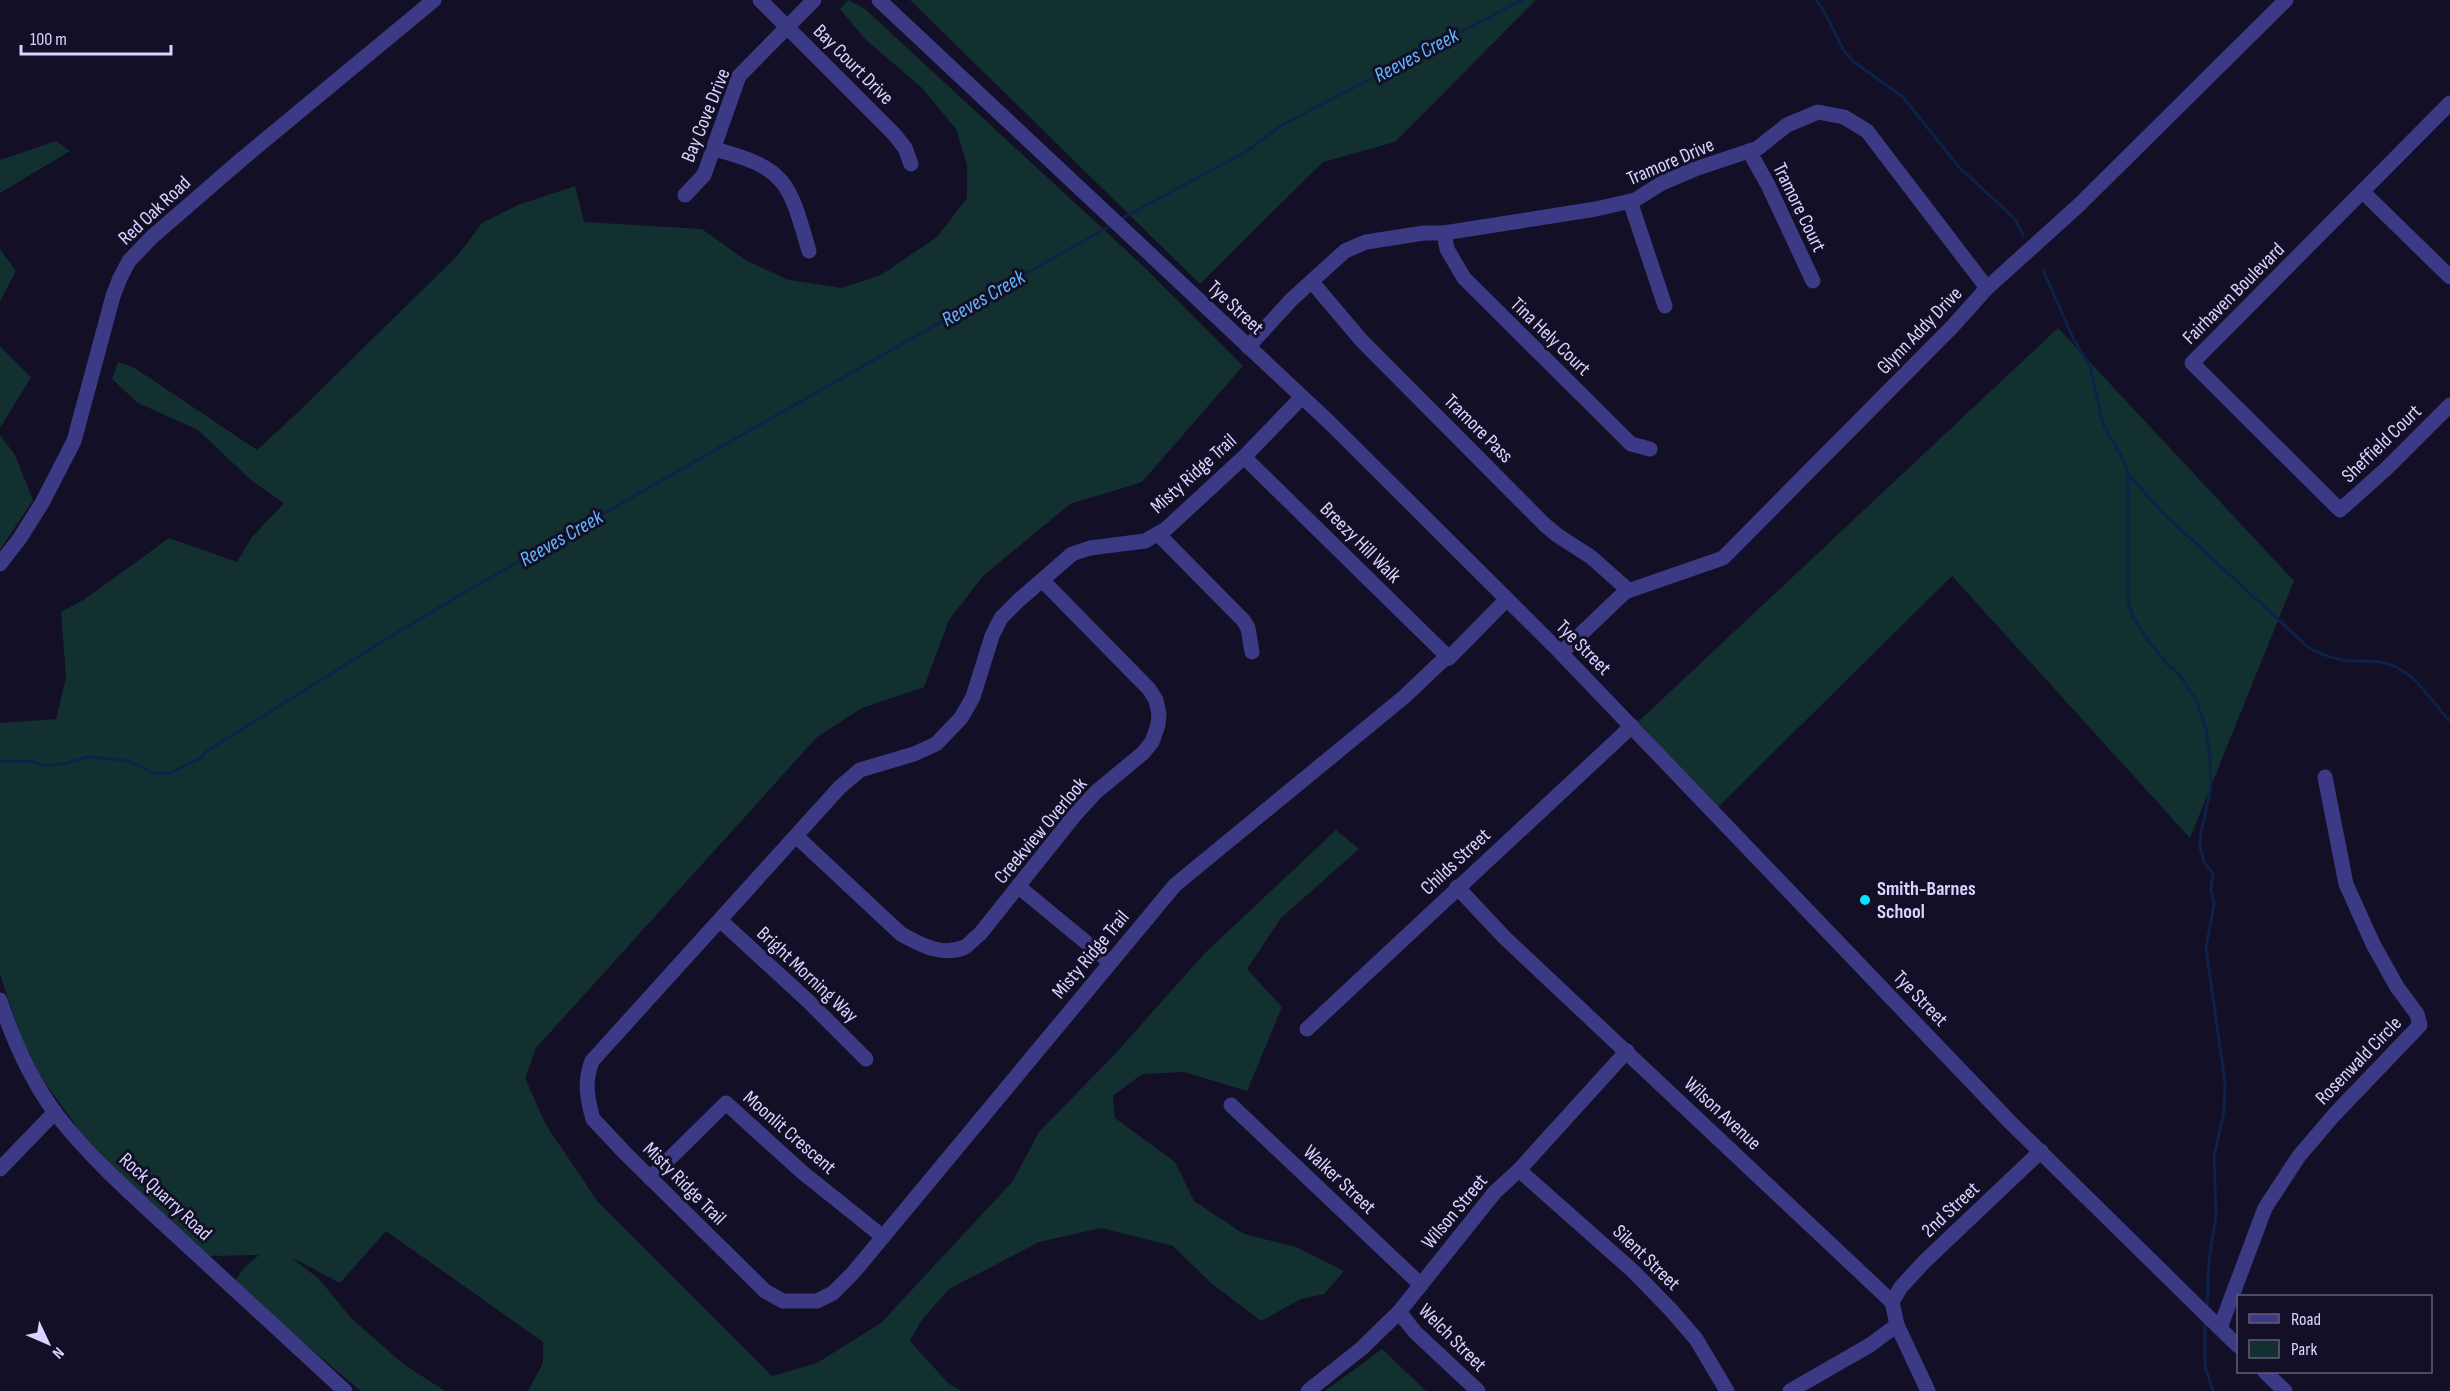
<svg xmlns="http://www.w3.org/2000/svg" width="2450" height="1391" font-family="'Sofia Sans Condensed',sans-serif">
	<rect width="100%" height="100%" fill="#130f26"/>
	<g fill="#12302f">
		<polygon points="848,0 865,9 1142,265 1243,366 1142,482 1070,504 983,576 949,620 924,687 862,708 817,737 536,1048 525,1078 546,1125 598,1202 772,1376 817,1363 881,1323 1013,1181 1039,1132 1115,1054 1204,954 1336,830 1359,849 1281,918 1247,969 1282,1007 1247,1091 1184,1072 1142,1074 1113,1096 1115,1118 1175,1162 1194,1201 1244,1234 1296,1247 1344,1271 1324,1294 1301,1299 1261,1321 1211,1283 1173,1246 1101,1228 1039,1242 949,1289 921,1321 910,1341 949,1384 962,1391 528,1391 543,1363 543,1342 386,1231 340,1283 291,1257 319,1279 352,1319 402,1363 445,1391 361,1391 259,1306 235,1281 244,1268 259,1255 209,1256 121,1175 80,1131 42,1079 22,1040 0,974 0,723 56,719 66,678 61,612 85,599 169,538 237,562 252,537 284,503 252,481 198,430 138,403 112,379 118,362 133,367 257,450 295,415 458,255 482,223 518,205 575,186 584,222 702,229 747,261 789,280 842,288 881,275 937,237 967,198 967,165 956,129 921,87 864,38 840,9"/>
		<polygon points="910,0 1536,0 1395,142 1323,162 1200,284"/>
		<polygon points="56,141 70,151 0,193 0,160"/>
		<polygon points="0,249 16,271 0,301"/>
		<polygon points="2058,328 2294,581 2190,838 1952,576 1717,808 1638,722"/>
		<polygon points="0,346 31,377 0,428"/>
		<polygon points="0,435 15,455 33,500 0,550"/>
		<polygon points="1382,1349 1426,1391 1325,1391"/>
	</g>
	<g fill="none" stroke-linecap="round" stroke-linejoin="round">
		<g stroke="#0c2248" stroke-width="3">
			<polyline points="1816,0 1824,11 1844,51 1854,62 1903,97 1959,167 2015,219 2023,235"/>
			<polyline points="1123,218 1247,151 1282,125 1522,0"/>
			<polyline points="2043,270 2074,340 2090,366 2103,424 2125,463 2128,474 2128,602 2133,617 2149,642 2168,665 2180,675 2196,700 2206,729 2210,758 2211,788 2201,832 2200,847 2204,862 2213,874 2211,889 2214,904 2206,948 2225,1082 2224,1112 2214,1156 2216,1216 2209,1261 2207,1307"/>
			<path d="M2128 474 2163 513 2309 648C2323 655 2338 661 2353 661 2368 661 2380 660 2394 666 2419 677 2432 703 2450 721"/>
			<polyline points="0,761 30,761 43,765 65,764 87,757 113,759 128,761 156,774 170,773 201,758 207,751 388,638 467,591 1108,227"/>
			<polyline points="2205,1322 2205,1366 2213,1391"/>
		</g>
		<g stroke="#3d3a85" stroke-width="15">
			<polyline points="760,0 894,134 905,148 911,164"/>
			<polyline points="879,0 1330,423 1561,653 2011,1123 2238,1346"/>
			<polyline points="2450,103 2192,363 2340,510 2387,468 2450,405"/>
			<path d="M714 149C787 168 789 182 809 251"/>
			<polyline points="1749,151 1768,185 1813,281"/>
			<polyline points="2363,192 2450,277"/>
			<polyline points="685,195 704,175 739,76 814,0"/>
			<polyline points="1630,201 1665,306"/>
			<polyline points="1444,233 1447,249 1464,278 1631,444 1650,449"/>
			<polyline points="1312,282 1362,341 1545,525 1557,535 1591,557 1626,588 1625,592"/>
			<polyline points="1248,347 1292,299 1345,251 1366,242 1424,233 1444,233 1596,209 1635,200 1662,183 1695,169 1758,148 1787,125 1818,112 1844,117 1867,131 1987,288"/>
			<path d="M1302 397 1244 457 1166 529 1145 541 1090 548 1072 554 1019 600 1001 618 992 636 973 697 961 718 936 744 914 754 860 770 840 787 592 1061C584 1082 587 1098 593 1119L626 1154 765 1291 783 1301H817L833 1293 853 1273 1175 885 1404 697 1443 660 1449 658 1507 599"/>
			<polyline points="1244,457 1449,658"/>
			<polyline points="1158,534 1243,620 1248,628 1252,652"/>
			<polyline points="0,564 20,538 42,503 74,441 113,296 120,278 129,261 152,237 242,159 434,0"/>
			<polyline points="1561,653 1625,592 1723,558 1952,327 1987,288 2079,205 2286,0"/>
			<path d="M796 836 901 934C921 945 942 957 965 947 970 944 975 937 980 934L1074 816 1096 792 1143 753 1152 742 1158 725 1159 714 1156 700 1149 689 1042 580"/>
			<polyline points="1019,887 1110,962"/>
			<polyline points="1457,887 1505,938 1892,1302 1897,1325 1928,1391"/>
			<polyline points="720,920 808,1001 866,1059"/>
			<path d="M0 1000C13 1040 31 1080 56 1114 95 1164 145 1206 191 1249 242 1296 294 1344 345 1391"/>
			<polyline points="1307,1029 1632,726"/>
			<polyline points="1231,1105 1421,1285"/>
			<polyline points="0,1169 55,1112"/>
			<polyline points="1519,1170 1633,1271 1671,1310 1696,1339 1727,1391"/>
			<polyline points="650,1178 726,1103 802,1172 882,1236"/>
			<polyline points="1892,1302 1901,1287 1924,1262 2041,1151"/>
			<polyline points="1399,1312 1415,1332 1478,1391"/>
			<polyline points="2220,1328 2265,1208 2299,1156 2334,1115 2420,1025 2417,1014 2397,987 2373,944 2346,884 2325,777"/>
			<polyline points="2265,1372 2285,1391"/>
			<polyline points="1308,1391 1362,1348 1399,1312 1495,1192 1519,1170 1627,1051"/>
			<polyline points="1790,1391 1870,1345 1897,1325"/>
		</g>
	</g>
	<circle fill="#00e5ff" stroke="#130f26" stroke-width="2" cx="1865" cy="900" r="6"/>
	<g text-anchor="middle" stroke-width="6" stroke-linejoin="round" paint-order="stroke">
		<g font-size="20" fill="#d9d4ff" stroke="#130f26">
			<text transform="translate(854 64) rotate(45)" y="7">Bay Court Drive</text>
			<text transform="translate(705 115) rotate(-68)" y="7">Bay Cove Drive</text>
			<text transform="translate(1670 161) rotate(-23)" y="7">Tramore Drive</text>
			<text transform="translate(1800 207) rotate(64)" y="7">Tramore Court</text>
			<text transform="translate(154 210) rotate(-43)" y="7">Red Oak Road</text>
			<text transform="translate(2233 293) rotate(-45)" y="7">Fairhaven Boulevard</text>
			<text transform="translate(1236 307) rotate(43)" y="7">Tye Street</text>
			<text transform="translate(1919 330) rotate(-46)" y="7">Glynn Addy Drive</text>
			<text transform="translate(1551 336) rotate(44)" y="7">Tina Hely Court</text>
			<text transform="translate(1479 428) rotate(45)" y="7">Tramore Pass</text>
			<text transform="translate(2381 443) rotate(-44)" y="7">Sheffield Court</text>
			<text transform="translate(1193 473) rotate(-42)" y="7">Misty Ridge Trail</text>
			<text transform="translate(1361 542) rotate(45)" y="7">Breezy Hill Walk</text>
			<text transform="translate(1584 647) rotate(45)" y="7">Tye Street</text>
			<text transform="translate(1040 830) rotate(-50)" y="7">Creekview Overlook</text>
			<text transform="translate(1455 861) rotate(-43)" y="7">Childs Street</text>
			<text transform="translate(1090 954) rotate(-50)" y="7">Misty Ridge Trail</text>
			<text transform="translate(808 974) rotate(43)" y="7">Bright Morning Way</text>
			<text transform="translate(1921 998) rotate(46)" y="7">Tye Street</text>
			<text transform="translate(2358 1060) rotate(-46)" y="7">Rosenwald Circle</text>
			<text transform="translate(1723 1113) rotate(43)" y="7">Wilson Avenue</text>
			<text transform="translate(790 1132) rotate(41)" y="7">Moonlit Crescent</text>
			<text transform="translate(1340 1179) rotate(43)" y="7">Walker Street</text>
			<text transform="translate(685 1183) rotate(45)" y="7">Misty Ridge Trail</text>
			<text transform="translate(166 1196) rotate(43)" y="7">Rock Quarry Road</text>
			<text transform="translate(1950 1209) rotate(-43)" y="7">2nd Street</text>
			<text transform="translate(1454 1211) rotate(-50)" y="7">Wilson Street</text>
			<text transform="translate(1647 1257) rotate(44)" y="7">Silent Street</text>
			<text transform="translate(1453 1337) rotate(45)" y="7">Welch Street</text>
		</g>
		<g font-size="20" font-weight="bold" fill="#d9d4ff" stroke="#130f26" text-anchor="start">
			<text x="1877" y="895">Smith-Barnes<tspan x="1877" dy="23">School</tspan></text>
		</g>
		<g font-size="21" font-style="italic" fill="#62b6ff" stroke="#130f26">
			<text transform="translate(1416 55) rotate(-28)" y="7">Reeves Creek</text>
			<text transform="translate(983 298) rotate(-30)" y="7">Reeves Creek</text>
			<text transform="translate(561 538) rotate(-30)" y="7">Reeves Creek</text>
		</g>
	</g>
	<rect x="2237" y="1295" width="195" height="78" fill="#130f26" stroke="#625e7d" stroke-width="1.5"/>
	<rect x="2249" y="1314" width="30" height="9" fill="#3d3a85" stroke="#625e7d" stroke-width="1.5"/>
	<text x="2291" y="1325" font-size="18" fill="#d9d4ff">Road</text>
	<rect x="2249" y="1340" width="30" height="18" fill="#12302f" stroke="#625e7d" stroke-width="1.5"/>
	<text x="2291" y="1355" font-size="18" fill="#d9d4ff">Park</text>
	<g transform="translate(48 1343) rotate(134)" stroke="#130f26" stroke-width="4.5" paint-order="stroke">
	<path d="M0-4.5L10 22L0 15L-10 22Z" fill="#d9d4ff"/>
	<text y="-9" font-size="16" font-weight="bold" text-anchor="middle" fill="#d9d4ff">N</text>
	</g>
	<path d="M21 45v9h150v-9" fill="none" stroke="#d9d4ff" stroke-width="3"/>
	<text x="30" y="45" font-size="18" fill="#d9d4ff" stroke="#130f26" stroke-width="4.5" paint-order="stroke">100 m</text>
</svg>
